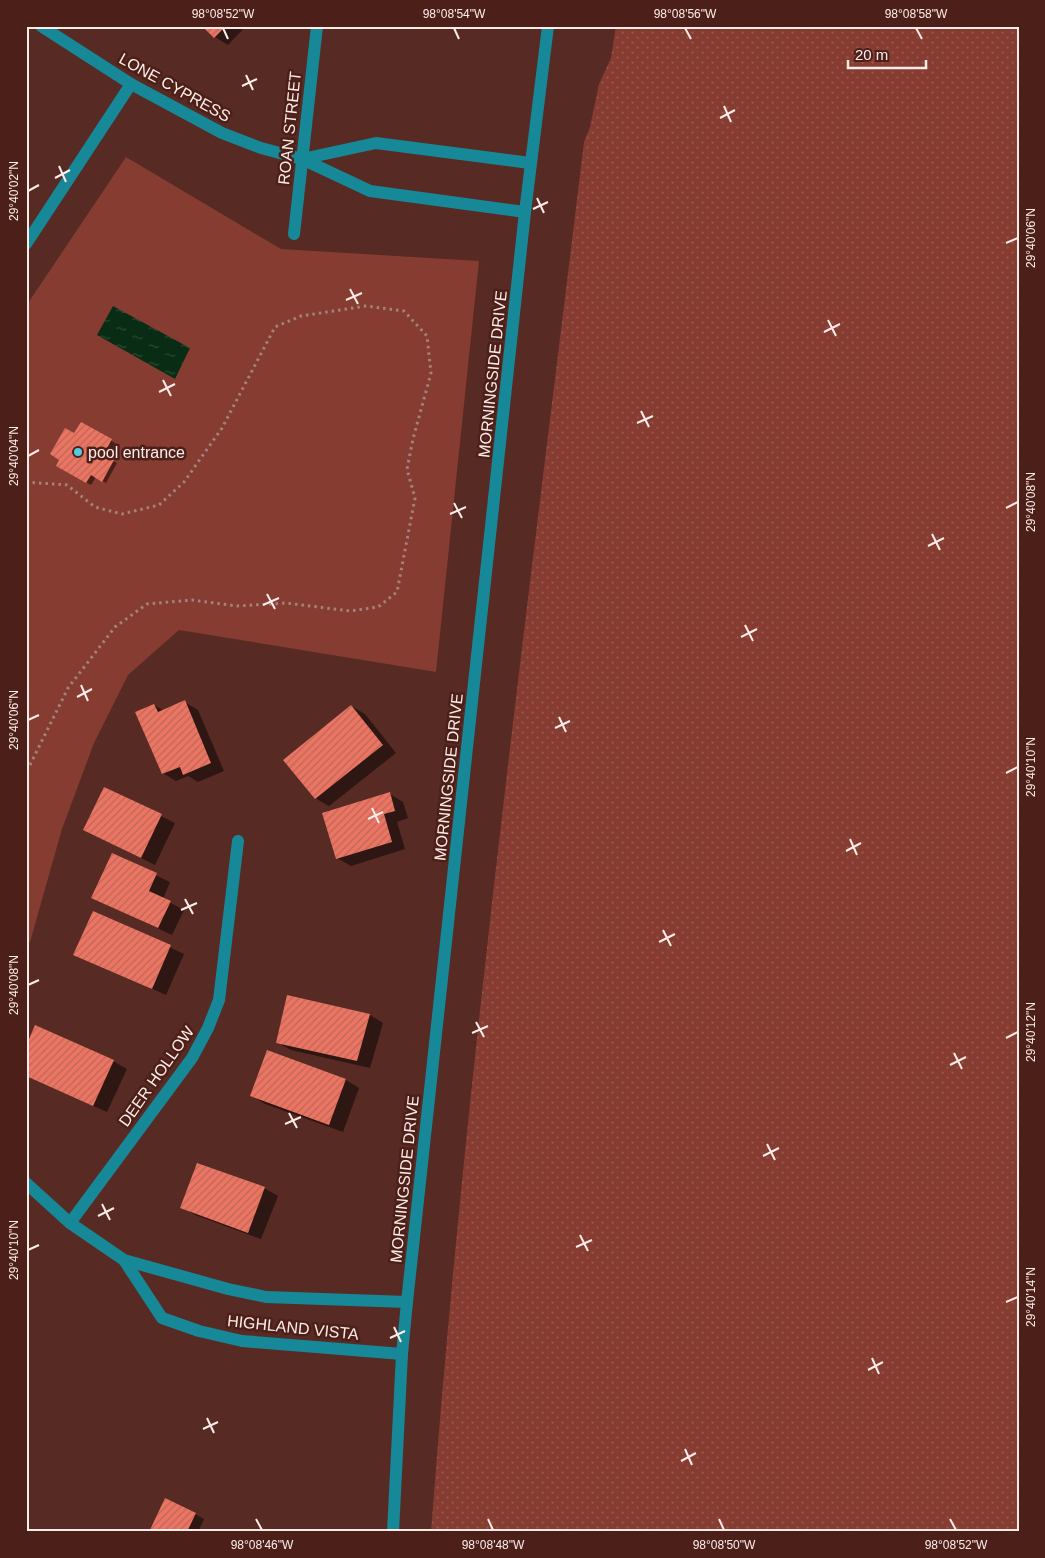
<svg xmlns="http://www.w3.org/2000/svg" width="1045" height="1558" font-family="Helvetica,sans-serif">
	<defs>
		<pattern id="grass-dots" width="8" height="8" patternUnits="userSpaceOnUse" patternTransform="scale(1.25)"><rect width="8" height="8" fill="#863c31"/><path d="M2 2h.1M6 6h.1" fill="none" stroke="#98584f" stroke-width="1.8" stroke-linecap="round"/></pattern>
		<pattern id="water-ripples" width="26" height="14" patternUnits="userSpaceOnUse" patternTransform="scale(1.25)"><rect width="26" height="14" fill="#082c14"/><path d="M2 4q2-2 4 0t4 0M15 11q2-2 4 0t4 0" fill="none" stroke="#2d4b36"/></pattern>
		<pattern id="building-hatch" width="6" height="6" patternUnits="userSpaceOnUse" patternTransform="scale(1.25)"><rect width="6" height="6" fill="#eb7562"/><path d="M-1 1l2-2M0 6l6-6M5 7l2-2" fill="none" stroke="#bb675a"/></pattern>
	</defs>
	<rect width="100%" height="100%" fill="#572a23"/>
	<path fill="url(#grass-dots)" d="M616 26H1019V1532H431C466 1067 528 605 584 142L590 127 599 84 611 58Z"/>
	<polygon fill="#863c31" points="126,157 281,249 479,261 436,672 179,630 128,675 94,743 62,829 30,942 26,940 26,306"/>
	<polygon fill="url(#water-ripples)" points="113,306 190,348 175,379 97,335"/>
	<g fill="#0007">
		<polygon points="203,26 246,26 228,45 215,37"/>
		<polygon points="81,423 115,443 107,458 117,463 106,483 96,477 91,485 57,466"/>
		<polygon points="184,702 198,710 224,771 198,782 188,776 176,781 163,773 154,705 164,711"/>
		<polygon points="351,706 365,714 396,753 329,806 315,798"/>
		<polygon points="105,788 175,823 155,865 85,830"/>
		<polygon points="390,794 403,802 408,818 397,822 405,849 351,866 337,858"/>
		<polygon points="113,855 170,882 163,899 184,910 172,935 93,898"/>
		<polygon points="94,912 184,954 166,995 75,954"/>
		<polygon points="288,996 370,1015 383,1023 370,1068 291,1050 277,1042"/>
		<polygon points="26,1049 113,1061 127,1069 107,1112 26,1076"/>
		<polygon points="268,1052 346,1080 359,1088 343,1132 265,1104 252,1096"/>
		<polygon points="264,1188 278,1196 261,1239 195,1215 182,1207"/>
		<polygon points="195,1514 204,1519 198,1532 151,1532"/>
	</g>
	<g fill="url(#building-hatch)">
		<polygon points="202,26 226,26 214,38"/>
		<polygon points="81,422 112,439 104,454 114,460 102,482 91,475 86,483 56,466 59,460 50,454 65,428 74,433"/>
		<polygon points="185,700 211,763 183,775 180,767 162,774 135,712 154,704 158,712"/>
		<polygon points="351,705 383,745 315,799 283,760"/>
		<polygon points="104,787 162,814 141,858 83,830"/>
		<polygon points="390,792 395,811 384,814 392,842 336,859 322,813"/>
		<polygon points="112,853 157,873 149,891 171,901 158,928 91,898"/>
		<polygon points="93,911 171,945 152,989 73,955"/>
		<polygon points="287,995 370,1014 357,1061 276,1043"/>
		<polygon points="35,1025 114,1060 93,1106 26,1076 26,1046"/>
		<polygon points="267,1050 346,1079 329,1125 250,1096"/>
		<polygon points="197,1163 265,1187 248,1233 180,1208"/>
		<polygon points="165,1498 196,1513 187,1532 149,1532"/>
	</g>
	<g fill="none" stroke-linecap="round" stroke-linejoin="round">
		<polyline stroke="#a3827d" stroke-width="3" stroke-dasharray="2.5 4" stroke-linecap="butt" points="26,482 67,485 95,507 122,514 159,505 184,482 222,428 275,327 301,316 366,306 404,311 427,336 431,373 413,439 407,469 415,498 397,592 378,607 350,611 286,603 237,606 192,600 147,604 115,627 68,688 26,773"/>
		<g stroke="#178898" stroke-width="12">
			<polyline points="41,26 131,84 222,133 261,148 302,159 370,191 525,212"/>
			<polyline points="302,159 376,143 530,163"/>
			<polyline points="294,234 317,26"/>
			<polyline points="26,244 131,84"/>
			<polyline points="26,1183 70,1223 124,1260 228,1289 266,1297 407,1302"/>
			<polyline points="70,1223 192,1058 208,1028 219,1000 238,841"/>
			<polyline points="124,1260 162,1318 199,1331 242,1341 402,1354"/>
			<polyline points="393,1532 402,1354 407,1302 525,212 548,26"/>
		</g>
	</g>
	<path fill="none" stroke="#feece9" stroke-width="2" d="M223 28 228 39M454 28 459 39M685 28 691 39M916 28 922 39M246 75 253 90M242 86 257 79M724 106 731 122M720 118 735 110M59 166 66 182M55 178 70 170M28 191 39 185M537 198 544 213M533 209 548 202M1006 243 1018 238M350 289 358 304M346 300 362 293M828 320 836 336M824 332 840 324M163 380 171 396M159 392 175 384M641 411 649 427M637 423 653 416M28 456 39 450M454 503 462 518M1006 508 1018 502M450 514 466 507M932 534 940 550M928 546 944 538M267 594 275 609M263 605 279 598M745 625 753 641M741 637 757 629M81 685 88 701M77 697 92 689M559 717 566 732M28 720 39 715M555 728 570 721M1006 773 1018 767M372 808 379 823M368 819 383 812M850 839 857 855M846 851 861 843M185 899 193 914M181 910 197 903M663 930 671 946M659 942 675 934M28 985 39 980M476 1022 484 1037M472 1033 488 1026M1006 1038 1018 1032M954 1053 962 1069M950 1065 966 1057M289 1113 297 1128M285 1124 301 1117M767 1144 775 1160M763 1156 779 1148M102 1204 110 1220M98 1216 114 1208M580 1235 588 1251M576 1247 592 1240M28 1250 39 1245M1006 1302 1018 1297M394 1327 401 1342M390 1338 405 1331M872 1358 879 1374M868 1370 883 1362M207 1418 214 1433M203 1429 218 1422M685 1449 692 1465M681 1461 696 1453M256 1519 262 1530M488 1519 493 1530M719 1519 724 1530M950 1519 956 1530"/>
	<circle fill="#54cade" stroke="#4c2019" stroke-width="2" cx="78" cy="452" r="5"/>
	<g text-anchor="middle" stroke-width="5" stroke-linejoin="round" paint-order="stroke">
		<g font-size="16" fill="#feece9" stroke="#4c2019">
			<text transform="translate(175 87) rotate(29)" y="6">LONE CYPRESS</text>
			<text transform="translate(289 128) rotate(-84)" y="6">ROAN STREET</text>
			<text transform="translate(492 374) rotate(-84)" y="6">MORNINGSIDE DRIVE</text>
			<text transform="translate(448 777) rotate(-84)" y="6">MORNINGSIDE DRIVE</text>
			<text transform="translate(156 1076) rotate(-55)" y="6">DEER HOLLOW</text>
			<text transform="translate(404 1179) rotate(-84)" y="6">MORNINGSIDE DRIVE</text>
			<text transform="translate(293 1327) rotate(6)" y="6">HIGHLAND VISTA</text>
		</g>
		<g font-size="16" fill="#feece9" stroke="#4c2019" text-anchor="start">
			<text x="88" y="458">pool entrance</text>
		</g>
	</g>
	<rect width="1045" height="1558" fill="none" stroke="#4c2019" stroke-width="55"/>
	<path d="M848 60v8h78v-8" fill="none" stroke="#feece9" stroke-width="2.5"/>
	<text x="855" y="60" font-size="15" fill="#feece9" stroke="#4c2019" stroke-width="4" paint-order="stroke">20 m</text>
	<rect x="28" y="28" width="990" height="1502" fill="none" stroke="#feece9" stroke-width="2"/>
	<g font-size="12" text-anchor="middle" fill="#feece9">
		<text x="223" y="18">98°08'52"W</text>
		<text x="454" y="18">98°08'54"W</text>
		<text x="685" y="18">98°08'56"W</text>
		<text x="916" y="18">98°08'58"W</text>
		<text transform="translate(14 191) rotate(-90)" y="4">29°40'02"N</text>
		<text transform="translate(1031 238) rotate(-90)" y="4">29°40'06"N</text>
		<text transform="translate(14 456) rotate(-90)" y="4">29°40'04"N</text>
		<text transform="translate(1031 502) rotate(-90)" y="4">29°40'08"N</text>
		<text transform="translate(14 720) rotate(-90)" y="4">29°40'06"N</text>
		<text transform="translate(1031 767) rotate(-90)" y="4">29°40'10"N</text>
		<text transform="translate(14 985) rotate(-90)" y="4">29°40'08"N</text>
		<text transform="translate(1031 1032) rotate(-90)" y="4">29°40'12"N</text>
		<text transform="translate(14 1250) rotate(-90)" y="4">29°40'10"N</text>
		<text transform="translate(1031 1297) rotate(-90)" y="4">29°40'14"N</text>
		<text x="262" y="1549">98°08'46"W</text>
		<text x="493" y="1549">98°08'48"W</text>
		<text x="724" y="1549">98°08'50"W</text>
		<text x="956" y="1549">98°08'52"W</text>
	</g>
</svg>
